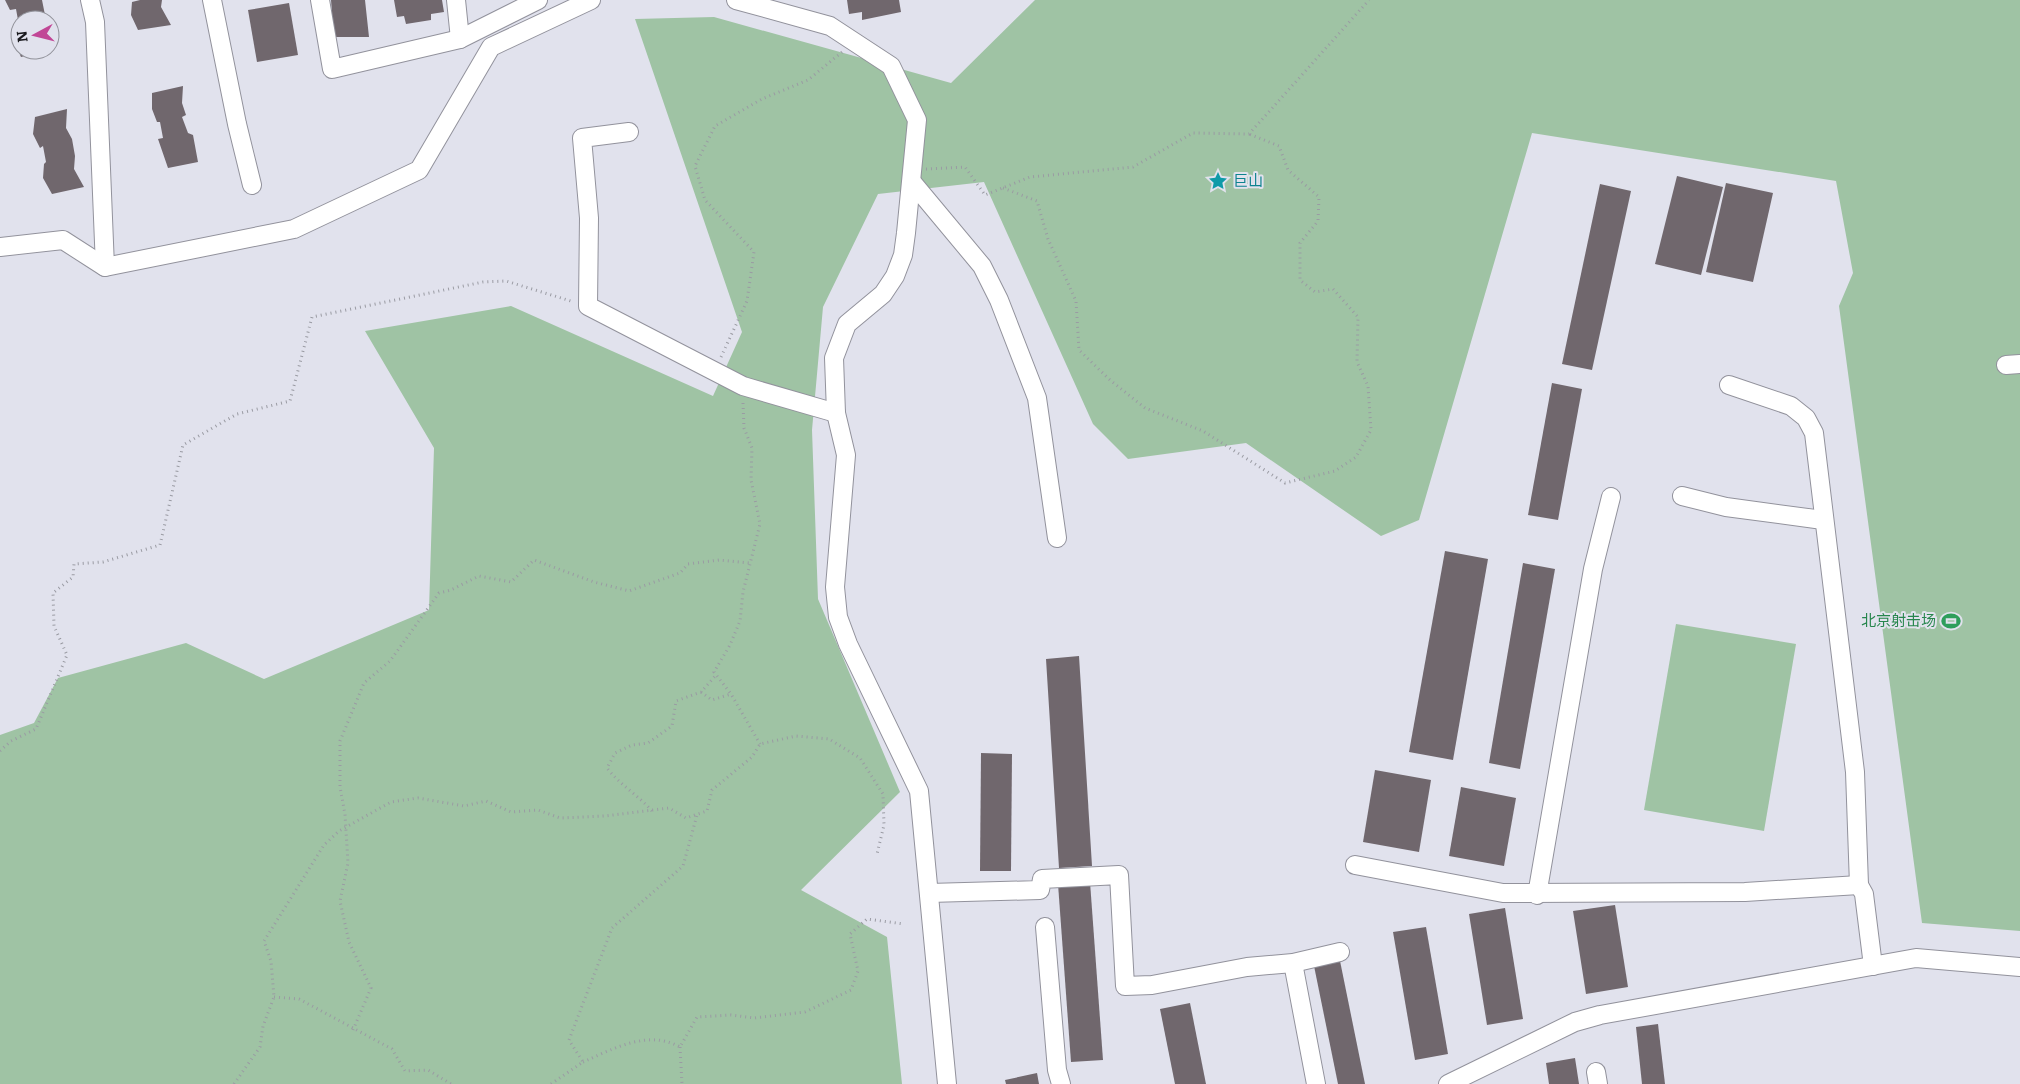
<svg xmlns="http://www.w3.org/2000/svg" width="2020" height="1084" font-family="Literata,'Noto Sans SC',serif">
	<rect width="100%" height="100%" fill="#e1e2ed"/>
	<g fill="#9fc3a4">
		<polygon points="1035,0 2020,0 2020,931 1922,923 1839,306 1853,273 1836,181 1532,133 1419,520 1381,536 1246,443 1128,459 1093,424 984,182 878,194 823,307 812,430 818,599 900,792 801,890 887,937 902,1084 0,1084 0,735 34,723 58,678 186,643 264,679 429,610 434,448 365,331 511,306 713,396 742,332 635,19 714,17 951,83"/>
		<polygon points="1676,624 1796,644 1764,831 1644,810"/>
	</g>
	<g fill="#70676d">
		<polygon points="5,0 42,0 46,20 18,20 16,9 10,10"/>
		<polygon points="140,0 162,0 161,7 171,25 138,30 131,15 132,2"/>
		<polygon points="331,0 365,0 369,37 331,37 327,15 332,13"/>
		<polygon points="394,0 442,0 444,12 431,14 431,20 406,24 404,16 397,17"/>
		<polygon points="847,0 899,0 901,12 862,20 862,12 849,14"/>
		<polygon points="289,3 298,55 257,62 248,10"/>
		<polygon points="20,24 20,50 45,51 21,57 13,39 13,27"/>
		<polygon points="183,86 182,103 186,115 182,117 188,133 193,135 198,162 168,168 158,139 163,138 160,122 157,122 152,109 152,93"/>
		<polygon points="67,109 66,128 72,139 75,156 74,169 84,187 52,194 43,178 44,164 46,162 43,146 40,148 33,134 35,117"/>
		<polygon points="1677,176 1723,187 1701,275 1655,264"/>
		<polygon points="1726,183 1773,193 1753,282 1706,272"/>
		<polygon points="1600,184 1631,191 1592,370 1562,364"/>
		<polygon points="1552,383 1582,389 1558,520 1528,515"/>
		<polygon points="1445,551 1488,559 1453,760 1409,752"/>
		<polygon points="1523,563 1555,569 1520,769 1489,763"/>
		<polygon points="1079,656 1092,866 1059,868 1046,659"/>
		<polygon points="981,753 1012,754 1011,871 980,871"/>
		<polygon points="1375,770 1431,780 1419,852 1363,842"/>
		<polygon points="1461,787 1516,798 1504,866 1449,856"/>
		<polygon points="1090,882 1103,1060 1071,1062 1058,884"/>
		<polygon points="1615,905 1628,987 1586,994 1573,911"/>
		<polygon points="1505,908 1523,1019 1487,1025 1469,914"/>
		<polygon points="1426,927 1448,1054 1415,1060 1393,932"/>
		<polygon points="1339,956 1365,1084 1338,1084 1313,961"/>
		<polygon points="1190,1003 1206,1084 1175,1084 1160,1009"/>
		<polygon points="1658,1024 1665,1084 1642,1084 1636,1027"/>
		<polygon points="1575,1058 1579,1084 1549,1084 1546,1063"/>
		<polygon points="1037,1073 1039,1084 1006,1084 1005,1080"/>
	</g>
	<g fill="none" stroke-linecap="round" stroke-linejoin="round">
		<g stroke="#92929c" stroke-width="20">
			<g id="minor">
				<polyline points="90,0 95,22 105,267"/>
				<polyline points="212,0 237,124 252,185"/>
				<polyline points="320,0 332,69 460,39 538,0"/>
				<polyline points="456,0 460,39"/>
				<polyline points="736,0 830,26 891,66 917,120 906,233 903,255 895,276 883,294 847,324 834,358 836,413 846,455 835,587 838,617 848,644 919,791 947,1084"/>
				<polyline points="629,132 582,138 589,218 588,306 743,386 836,413"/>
				<polyline points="912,182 982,266 999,300 1037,398 1057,538"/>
				<polyline points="0,247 63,240 105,267 294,229 419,170 491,47 591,0"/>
				<polyline points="2006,365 2020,364"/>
				<polyline points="1729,385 1791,406 1806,418 1814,433 1855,772 1859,885 1864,894 1873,966"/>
				<polyline points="1682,496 1726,507 1823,520"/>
				<polyline points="1355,865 1503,893 1745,892 1859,885"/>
				<polyline points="929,893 1040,890 1042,879 1119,875 1125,986 1152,985 1247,967 1293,963 1340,952"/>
				<polyline points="1537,895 1593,569 1611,497"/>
				<polyline points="1045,927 1057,1070 1061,1084"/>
				<polyline points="1293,963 1316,1084"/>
				<polyline points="1596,1072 1598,1084"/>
				<polyline points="1448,1084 1575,1022 1600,1015 1916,958 2020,967"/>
			</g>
		</g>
		<g stroke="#9a9ba3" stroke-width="3" stroke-dasharray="1 4" stroke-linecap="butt">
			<polyline points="926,169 965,167 985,195 1030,177 1133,167 1193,133 1249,134 1369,0"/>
			<polyline points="1003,188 1037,201 1048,239 1076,301 1079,350 1110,380 1145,408 1203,431 1285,483 1335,471 1356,457 1371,430 1368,386 1357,362 1358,317 1333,289 1315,292 1300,280 1300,243 1318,221 1319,197 1288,170 1279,146 1249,134"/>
			<polyline points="721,357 747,301 754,252 705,200 695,166 715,126 762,99 808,80 842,52"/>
			<polyline points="743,403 744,428 752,448 751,480 760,524 743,592 740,621 730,645 714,672 731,694 760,744"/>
			<polyline points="701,692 712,700 731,694"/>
			<polyline points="0,751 11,741 36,729 67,655 54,626 53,593 73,577 74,564 103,562 160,545 183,445 237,414 290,401 312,317 483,282 506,281 574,302"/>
			<path d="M652 811C638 795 620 785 607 768L615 753 632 745 648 743 672 726 676 701 701 692 716 675"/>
			<polyline points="274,997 299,999 392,1049 405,1071 428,1070 451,1084"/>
			<polyline points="353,1030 371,988 349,942 340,901 348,863 345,814 340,787 340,741 364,683 390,661 439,593 451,590 479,576 511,582 534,560 594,582 629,591 680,573 688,564 719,560 750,563"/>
			<polyline points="680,1047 682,1084"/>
			<path d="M583 1062C613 1049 648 1029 680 1047L697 1017 731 1015 754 1018 805 1012 851 990 858 971 850 934 867 919 904 924"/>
			<polyline points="234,1084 260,1047 263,1026 274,997 271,961 264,941 324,845 339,831 391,802 418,798 464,806 486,801 511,812 538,810 560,818 605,816 669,808 686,818 707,811 712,790 752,757 760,744 796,736 829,739 860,758 883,794 884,825 877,854"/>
			<polyline points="551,1084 583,1062 569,1040 612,928 683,866 697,815"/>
		</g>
		<use href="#minor" stroke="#fff" stroke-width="18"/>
	</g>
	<defs>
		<g id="sight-bare" transform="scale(1.5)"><path d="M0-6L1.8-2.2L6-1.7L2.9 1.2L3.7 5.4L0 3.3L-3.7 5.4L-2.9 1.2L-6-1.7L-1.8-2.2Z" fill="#0f9aa8" stroke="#e1e2ed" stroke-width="2.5" paint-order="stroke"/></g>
		<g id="stadium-bare" transform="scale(1.5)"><path d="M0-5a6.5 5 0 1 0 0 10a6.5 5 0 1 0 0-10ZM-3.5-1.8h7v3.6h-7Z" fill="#2e9e5b" stroke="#e1e2ed" stroke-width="2.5" paint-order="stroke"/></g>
	</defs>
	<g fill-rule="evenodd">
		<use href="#sight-bare" x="1218" y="181"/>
		<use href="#stadium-bare" x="1951" y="621"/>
	</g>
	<g text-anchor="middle" stroke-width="4" stroke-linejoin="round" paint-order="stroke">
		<g font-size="15" fill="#0d838f" stroke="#e1e2ed" text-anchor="start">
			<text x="1233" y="186">巨山</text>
		</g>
		<g font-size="15" fill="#27864d" stroke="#e1e2ed" text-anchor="end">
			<text x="1936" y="626">北京射击场</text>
		</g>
	</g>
	<g transform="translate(35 35) rotate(263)"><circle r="24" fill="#e1e2ed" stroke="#91929a"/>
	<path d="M0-4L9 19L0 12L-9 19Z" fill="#c14696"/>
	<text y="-8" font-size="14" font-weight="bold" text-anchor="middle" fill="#19191d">N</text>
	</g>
</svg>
